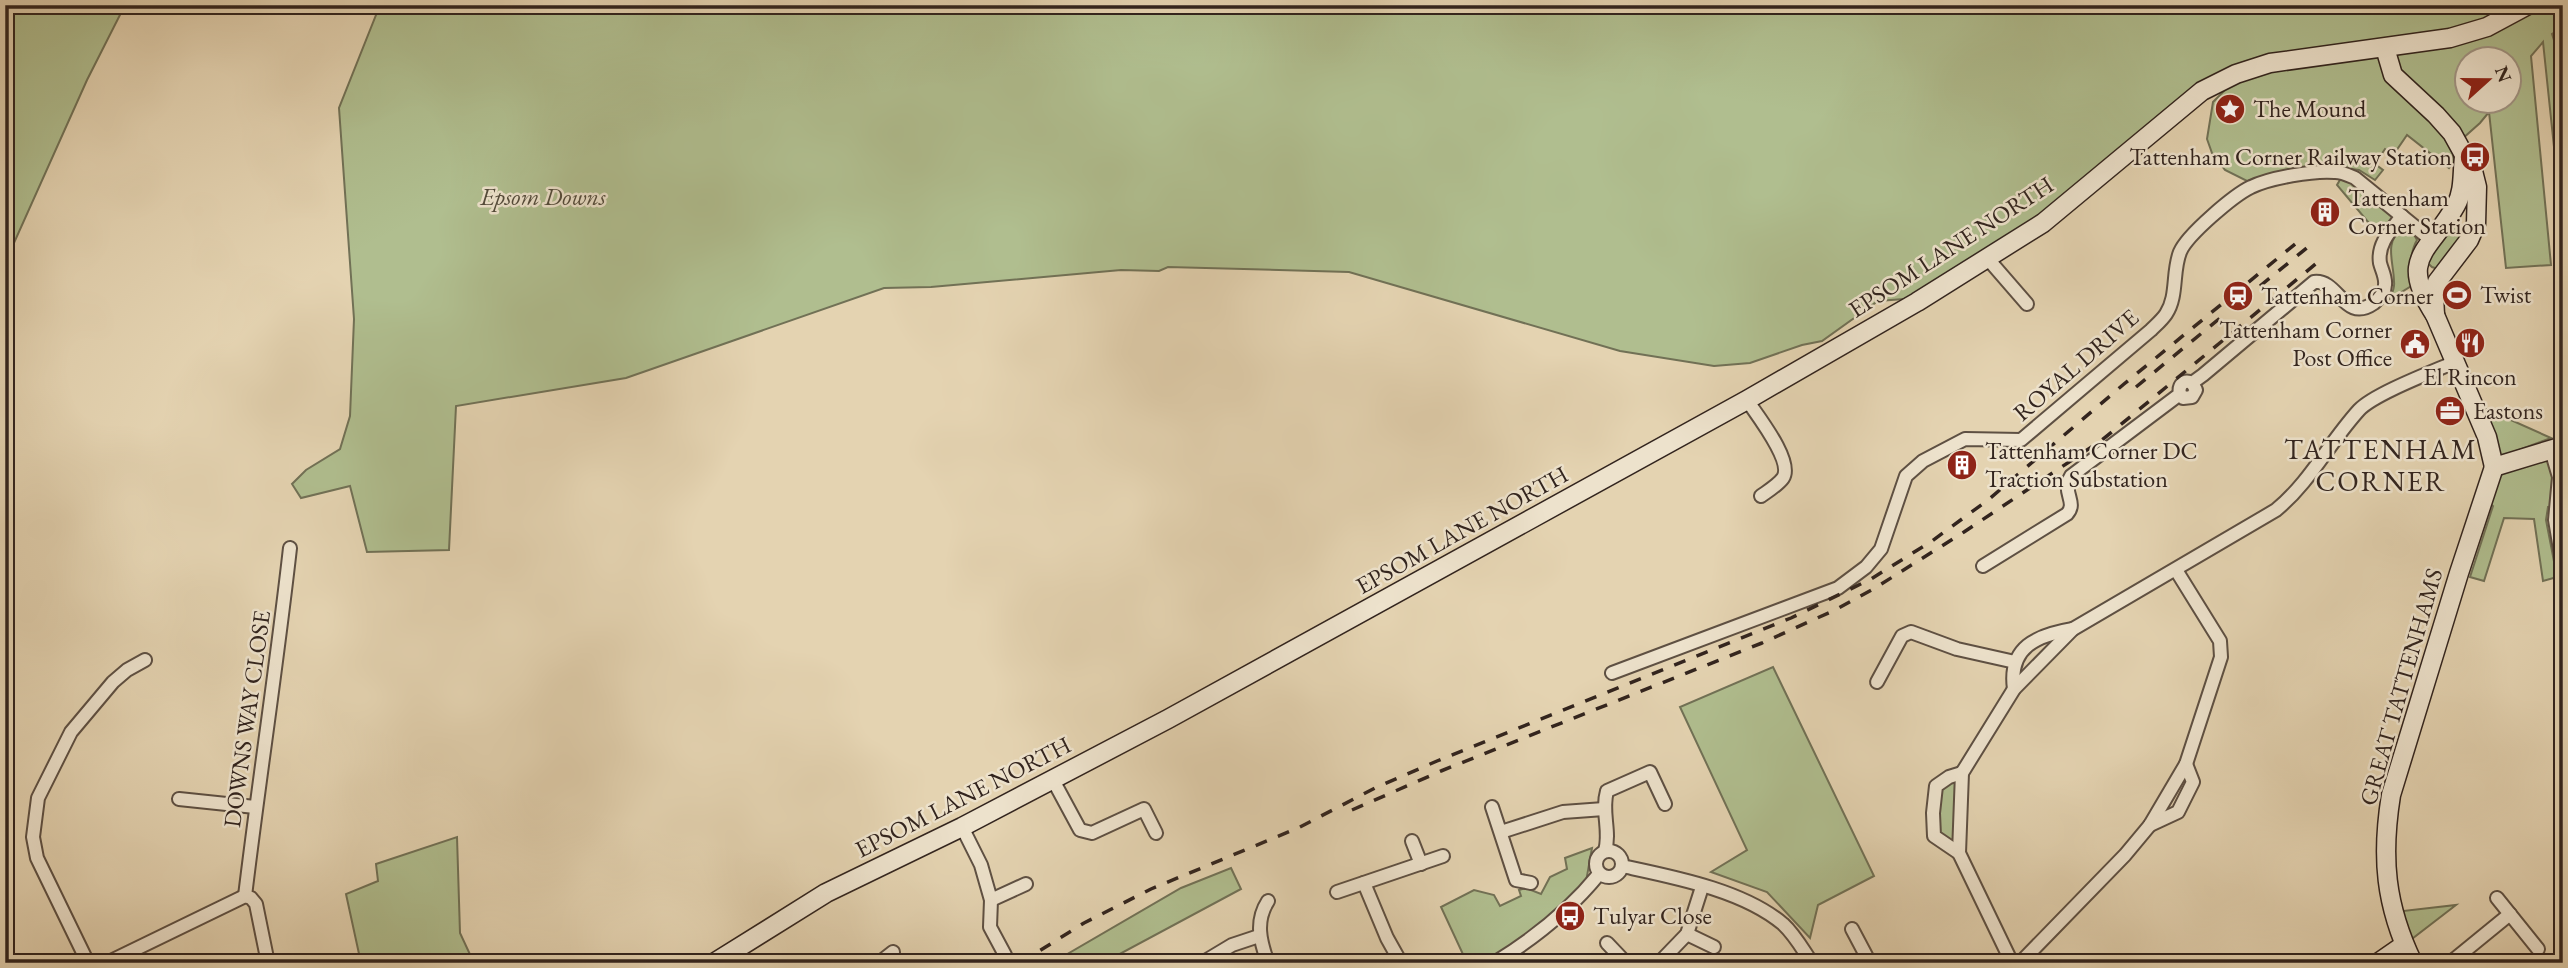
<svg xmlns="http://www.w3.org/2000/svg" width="2568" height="968" font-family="'EB Garamond',serif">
	<rect width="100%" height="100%" fill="#e4d3b1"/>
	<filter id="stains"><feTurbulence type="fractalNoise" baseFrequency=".00286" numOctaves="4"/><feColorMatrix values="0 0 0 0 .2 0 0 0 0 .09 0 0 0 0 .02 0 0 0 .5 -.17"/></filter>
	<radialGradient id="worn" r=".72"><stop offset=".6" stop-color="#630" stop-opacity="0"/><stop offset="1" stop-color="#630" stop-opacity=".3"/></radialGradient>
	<g fill="#b0be8f" stroke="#717156" stroke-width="2" fill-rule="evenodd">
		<polygon points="5,5 125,5 87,80 5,263"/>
		<path d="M380 5H2563V43L2557 31 2552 34 2563 68V233L2543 42 2531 56 2551 265 2506 268 2489 112 2480 123 2452 148 2454 162 2449 168 2407 135 2394 154 2385 149 2375 164 2383 170 2375 180 2359 170 2329 166 2247 181 2225 170 2212 153 2207 139 2213 102 2231 84 2260 73 2315 65 2278 62 2202 91 2025 226 1977 257 1904 299 1878 301 1822 341 1802 345 1750 363 1714 366 1620 351 1349 272 1168 267 1159 271 1121 270 931 287 884 288 626 378 456 406 449 550 367 552 350 486 301 498 292 484 306 470 340 449 350 416 354 319 339 108ZM2466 60H2508V102H2466Z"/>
		<polygon points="2344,173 2402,216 2384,241 2337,185"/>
		<polygon points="2451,224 2465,231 2447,272 2432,267 2420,256"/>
		<path d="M2403 228 2411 229 2417 240C2409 254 2410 270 2413 285L2390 299C2392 293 2395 288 2394 282 2394 262 2383 242 2403 228Z"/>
		<polygon points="2484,408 2551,438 2500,457"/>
		<polygon points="2563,446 2563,492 2556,507 2548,507 2546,520 2557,577 2543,581 2534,519 2504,518 2484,581 2470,577 2493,506 2484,499 2494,467"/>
		<polygon points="1773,667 1874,876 1818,905 1810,938 1767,892 1711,872 1747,850 1680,707"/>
		<polygon points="1962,773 1959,853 1934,836 1936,786"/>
		<polygon points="457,837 460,933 474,963 361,963 346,894 378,881 376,864"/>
		<polygon points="1592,848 1584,893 1492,963 1467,963 1441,907 1474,890 1494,895 1500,906 1521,896 1519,890 1526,888 1541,894 1550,877 1567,869 1565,858"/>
		<polygon points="1231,868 1241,889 1103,963 1052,963 1181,888"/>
		<polygon points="2456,905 2404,945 2394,912"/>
	</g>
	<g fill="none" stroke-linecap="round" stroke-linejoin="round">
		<g stroke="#5e5043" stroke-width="16">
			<g id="street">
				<polyline points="1988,259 2027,304"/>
				<polyline points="2180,394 2183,398 2192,397 2196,390 2192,383"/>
				<path d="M1747 400C1756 414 1794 461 1783 478 1778 485 1768 491 1761 496"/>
				<polyline points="2551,450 2559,477 2555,520 2563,567"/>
				<path d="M1983 566 2067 514C2078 502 2061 493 2071 476L2180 394C2178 385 2184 379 2192 383L2203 375 2314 282C2339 279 2344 324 2374 303 2380 298 2385 292 2385 285 2386 277 2382 271 2380 263 2377 244 2391 230 2402 216"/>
				<path d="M1612 673 1838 588 1866 567 1881 549 1906 476 1923 461 1965 439 2021 440 2151 330C2156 325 2162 320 2166 314 2178 296 2172 272 2180 252 2187 235 2234 195 2251 187 2269 178 2314 170 2335 172 2342 172 2348 175 2355 178L2430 239"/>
				<polyline points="1877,682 1902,636 1911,632 1957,649 2015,662"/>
				<path d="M2014 689C2008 647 2037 635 2073 629"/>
				<polyline points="1053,780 1080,830 1092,833 1144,809 1156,833"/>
				<polyline points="179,799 255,807"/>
				<polyline points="1492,807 1516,880 1531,883"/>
				<polyline points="2150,825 2178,812 2193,782 2186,764"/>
				<polyline points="962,827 981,865 991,900"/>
				<polyline points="1501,832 1563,812 1604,809"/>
				<polyline points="1412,841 1421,864"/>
				<circle cx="1609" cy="864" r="13"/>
				<path d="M1605 851C1611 831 1601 812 1607 791L1650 772 1665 804"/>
				<polyline points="1959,853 1934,836 1933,813 1936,786 1949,777 1962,773"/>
				<path d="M1622 866C1673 877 1743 890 1783 924 1795 935 1803 950 1812 963"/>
				<polyline points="1364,883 1387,938 1401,963"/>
				<polyline points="1337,892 1443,856"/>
				<path d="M245 896C259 780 277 664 290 548"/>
				<polyline points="2497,898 2538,949"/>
				<path d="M1268 901C1255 921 1260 941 1268 963"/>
				<polyline points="1852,929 1870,963"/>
				<polyline points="1687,934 1714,947"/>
				<polyline points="1607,943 1626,963"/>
				<polyline points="1005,955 990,927 991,900 1026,884"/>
				<polyline points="88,963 37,858 33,837 38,798 71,732 113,682 127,670 145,660"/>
				<polyline points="107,963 245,896 251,898 256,904 268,963"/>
				<polyline points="879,963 893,952"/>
				<polyline points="1202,963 1232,945 1259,936"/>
				<path d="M1494 963C1535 938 1569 911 1599 874"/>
				<polyline points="1659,963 1687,934 1702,887"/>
				<path d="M2012 963 1959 853 1962 773 2014 689 2073 629 2276 510C2310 482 2329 443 2359 410 2374 394 2432 372 2455 362"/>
				<polyline points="2020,963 2125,855 2150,825 2186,764 2221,657 2220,641 2176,570"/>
				<polyline points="2450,963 2510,914"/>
			</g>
		</g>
		<g stroke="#32241e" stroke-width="21">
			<g id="secondary">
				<polyline points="2385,48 2393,75 2436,115 2452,133 2473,171 2477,187 2476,224 2469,240 2437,282 2434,296 2435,315"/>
				<path d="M2464 157C2462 173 2464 191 2456 205 2430 252 2397 257 2435 315L2487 437 2494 467"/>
				<polyline points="2494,467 2563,446"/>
				<polyline points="714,963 826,893 962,827 1168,719 1747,400 1917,302 2043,223 2202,91 2236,74 2270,63 2450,38 2487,27 2528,5"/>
				<polyline points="2378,963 2404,945"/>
				<path d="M2413 963C2385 905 2381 857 2391 795L2459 573 2494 467"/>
			</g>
		</g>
		<use href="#street" stroke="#ede2cc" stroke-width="12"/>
		<use href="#secondary" stroke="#ede2cc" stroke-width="18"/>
		<g stroke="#32241e" stroke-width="3.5" stroke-dasharray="12 12" stroke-linecap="butt">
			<polyline points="2260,286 2308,247"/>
			<polyline points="2136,387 2225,314"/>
			<polyline points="1352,810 1441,771 1762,643 1835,610 1875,588 1964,532 2102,440 2318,262"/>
			<polyline points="1020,963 1084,923 1151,889 1298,828 1375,788 1437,761 1791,618 1871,579 1932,541 1988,500 2124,384 2300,240"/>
		</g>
	</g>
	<defs>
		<g id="sight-disc" transform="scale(1.575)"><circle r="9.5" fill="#8f2418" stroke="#ede2cc"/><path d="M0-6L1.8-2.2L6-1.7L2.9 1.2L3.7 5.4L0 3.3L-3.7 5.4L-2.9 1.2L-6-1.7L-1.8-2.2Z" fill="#fff"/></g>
		<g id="bus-disc" transform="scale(1.575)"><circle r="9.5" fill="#8f2418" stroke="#ede2cc"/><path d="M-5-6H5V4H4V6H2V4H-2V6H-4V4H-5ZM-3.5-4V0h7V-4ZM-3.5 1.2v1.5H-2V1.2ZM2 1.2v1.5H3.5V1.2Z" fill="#fff"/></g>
		<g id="building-disc" transform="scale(1.575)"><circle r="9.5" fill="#8f2418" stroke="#ede2cc"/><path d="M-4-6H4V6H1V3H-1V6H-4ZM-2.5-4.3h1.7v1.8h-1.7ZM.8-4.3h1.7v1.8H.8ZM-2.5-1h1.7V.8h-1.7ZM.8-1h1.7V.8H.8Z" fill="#fff"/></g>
		<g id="stadium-disc" transform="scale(1.575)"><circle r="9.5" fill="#8f2418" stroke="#ede2cc"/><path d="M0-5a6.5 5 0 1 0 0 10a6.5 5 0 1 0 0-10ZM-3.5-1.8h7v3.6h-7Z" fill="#fff"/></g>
		<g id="station-disc" transform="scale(1.575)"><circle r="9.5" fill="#8f2418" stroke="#ede2cc"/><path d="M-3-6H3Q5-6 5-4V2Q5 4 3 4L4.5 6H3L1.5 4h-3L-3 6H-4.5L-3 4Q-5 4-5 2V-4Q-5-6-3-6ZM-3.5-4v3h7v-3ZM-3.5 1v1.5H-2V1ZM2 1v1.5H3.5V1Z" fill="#fff"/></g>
		<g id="restaurant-disc" transform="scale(1.575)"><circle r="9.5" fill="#8f2418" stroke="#ede2cc"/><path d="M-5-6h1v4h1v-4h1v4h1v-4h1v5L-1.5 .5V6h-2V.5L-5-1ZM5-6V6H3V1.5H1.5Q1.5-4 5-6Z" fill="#fff"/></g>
		<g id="civic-disc" transform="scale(1.575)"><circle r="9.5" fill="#8f2418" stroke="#ede2cc"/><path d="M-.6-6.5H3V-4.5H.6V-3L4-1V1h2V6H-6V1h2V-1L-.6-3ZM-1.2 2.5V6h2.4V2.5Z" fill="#fff"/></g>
		<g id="office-disc" transform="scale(1.575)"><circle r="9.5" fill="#8f2418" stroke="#ede2cc"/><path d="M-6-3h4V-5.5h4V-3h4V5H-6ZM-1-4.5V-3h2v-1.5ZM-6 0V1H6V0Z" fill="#fff"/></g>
	</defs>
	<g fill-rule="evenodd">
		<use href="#sight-disc" x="2230" y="109"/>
		<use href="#bus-disc" x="2475" y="157"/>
		<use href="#building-disc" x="2325" y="212"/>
		<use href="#stadium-disc" x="2457" y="295"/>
		<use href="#station-disc" x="2238" y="296"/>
		<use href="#restaurant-disc" x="2470" y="343"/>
		<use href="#civic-disc" x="2415" y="344"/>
		<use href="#office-disc" x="2450" y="411"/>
		<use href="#building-disc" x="1962" y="465"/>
		<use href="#bus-disc" x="1570" y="916"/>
	</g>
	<g text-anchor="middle" stroke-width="5" stroke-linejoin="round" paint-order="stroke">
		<g font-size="24" fill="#32241e" stroke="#ede2cc" text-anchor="start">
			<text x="2253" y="117">The Mound</text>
			<text x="2452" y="165" text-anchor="end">Tattenham Corner Railway Station</text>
			<text x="2348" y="206">Tattenham<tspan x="2348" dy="28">Corner Station</tspan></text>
			<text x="2480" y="303">Twist</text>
			<text x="2261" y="304">Tattenham Corner</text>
			<text x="2392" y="338" text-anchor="end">Tattenham Corner<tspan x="2392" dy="28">Post Office</tspan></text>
			<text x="2470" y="385" text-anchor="middle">El Rincon</text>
			<text x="2473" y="419">Eastons</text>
			<text x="1985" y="459">Tattenham Corner DC<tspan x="1985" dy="28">Traction Substation</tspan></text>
			<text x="1593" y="924">Tulyar Close</text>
		</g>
		<g font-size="24" font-style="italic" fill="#524a3a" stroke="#ede2cc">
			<text x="543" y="205">Epsom Downs</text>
		</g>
		<g font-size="24" fill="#32241e" stroke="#ede2cc">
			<text transform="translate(1951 247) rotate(-33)" y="8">EPSOM LANE NORTH</text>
			<text transform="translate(2076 365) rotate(-41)" y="8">ROYAL DRIVE</text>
			<text transform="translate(1462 530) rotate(-29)" y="8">EPSOM LANE NORTH</text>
			<text transform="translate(2401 687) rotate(-74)" y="8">GREAT TATTENHAMS</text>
			<text transform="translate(247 719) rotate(-82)" y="8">DOWNS WAY CLOSE</text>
			<text transform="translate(963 797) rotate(-27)" y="8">EPSOM LANE NORTH</text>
		</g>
		<g font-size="28" letter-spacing="2" fill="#32241e" stroke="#ede2cc">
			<text x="2381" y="459">TATTENHAM<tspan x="2381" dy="32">CORNER</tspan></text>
		</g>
	</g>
	<rect width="2568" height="968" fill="none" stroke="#e4d3b1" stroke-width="28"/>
	<rect x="7" y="7" width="2554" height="954" fill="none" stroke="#32241e" stroke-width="3.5"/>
	<rect x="14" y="14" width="2540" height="940" fill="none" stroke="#32241e" stroke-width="2"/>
	<g transform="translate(2488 80) rotate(69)"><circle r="33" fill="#ede2cc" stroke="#a29686" stroke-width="2"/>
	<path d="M0-5L12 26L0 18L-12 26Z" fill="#8f2418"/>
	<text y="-10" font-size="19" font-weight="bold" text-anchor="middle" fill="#32241e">N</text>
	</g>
	<rect width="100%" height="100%" filter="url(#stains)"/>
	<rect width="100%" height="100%" fill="url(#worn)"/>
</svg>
